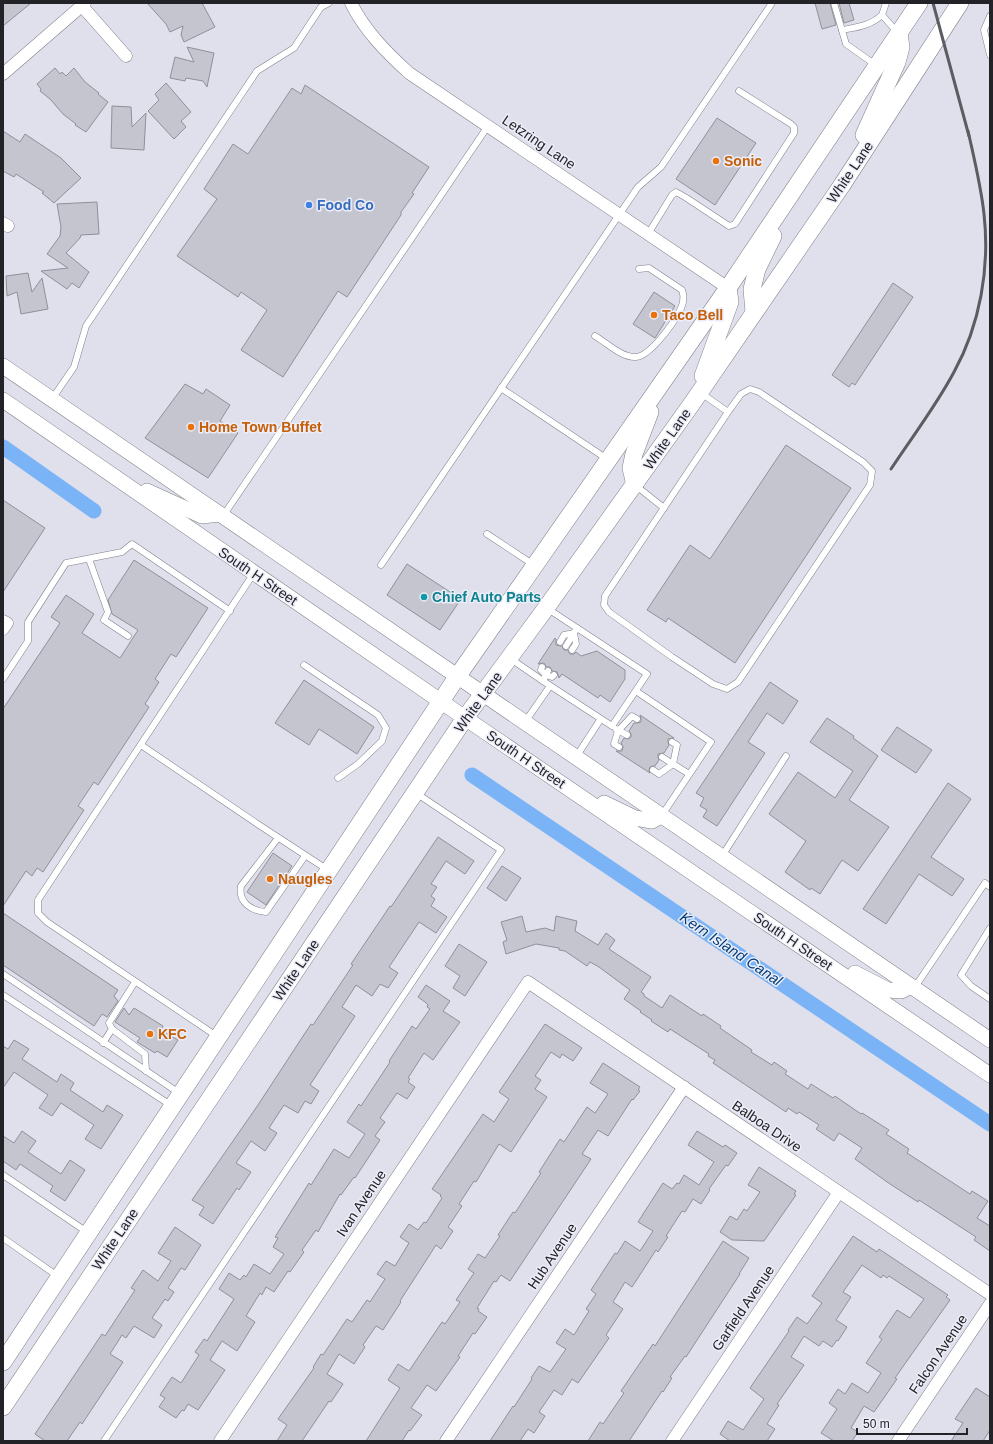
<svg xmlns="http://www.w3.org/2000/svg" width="993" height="1444" font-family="Helvetica,sans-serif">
	<rect width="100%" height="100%" fill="#dfe0eb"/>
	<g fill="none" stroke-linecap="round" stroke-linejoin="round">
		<g stroke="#7ab3f6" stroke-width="15">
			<polyline points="3,447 94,511"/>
			<polyline points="472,775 990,1124"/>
		</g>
	</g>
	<g fill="#c5c5d0" stroke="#90909a">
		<polygon points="3,3 31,3 3,26"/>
		<polygon points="147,3 202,3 215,27 184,42 181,35 183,26 170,32 166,24"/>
		<polygon points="815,3 830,3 836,25 822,29"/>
		<polygon points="839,3 849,3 854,20 844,23"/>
		<polygon points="187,47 214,53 207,87 203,81 186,78 185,81 170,78 175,57 194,62"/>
		<polygon points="55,68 60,74 62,72 66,76 74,68 85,82 99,93 98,94 108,102 86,132 75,125 76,124 63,114 50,99 40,91 41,89 37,84"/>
		<polygon points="166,83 191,112 181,121 186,127 174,139 148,111 159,100 155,94"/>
		<polygon points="305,85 429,167 412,193 414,194 401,212 401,215 347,297 338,291 283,377 241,350 267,310 241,292 238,297 177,256 217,199 204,189 233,144 248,154 292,88 301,94"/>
		<polygon points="112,106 131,107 132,127 146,113 144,150 111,148"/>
		<polygon points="717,118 756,143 715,205 676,179"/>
		<polygon points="3,131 20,142 25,134 61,158 81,178 54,203 42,193 44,192 16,174 14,177 3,171"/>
		<polygon points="97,202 99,234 81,235 80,238 66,253 89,272 79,288 72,283 67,289 41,271 68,268 47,254 60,236 61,227 57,204"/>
		<polygon points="28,273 32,292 42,278 48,309 21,314 17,292 7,296 6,276"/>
		<polygon points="893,283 913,297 855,385 852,383 849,387 832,375"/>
		<polygon points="654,292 675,306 655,338 633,324"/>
		<polygon points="185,384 203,394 206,389 230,405 220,421 238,433 208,478 145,438"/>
		<polygon points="786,445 851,488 735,663 668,618 666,622 647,610 690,545 710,559"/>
		<polygon points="3,500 45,528 3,592"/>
		<polygon points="134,560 208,608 176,657 171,654 155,679 159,682 145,704 149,707 98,785 94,782 78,806 84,810 43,872 37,868 32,876 26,871 3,906 3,709 60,623 51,617 66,595 94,614 82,633 120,658 138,630 112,614 108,600"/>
		<polygon points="407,564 461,599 440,630 387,595"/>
		<polygon points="555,638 556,639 556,645 562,646 564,650 568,650 570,654 574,654 576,652 581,656 597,651 625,670 625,679 610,702 600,695 598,698 562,674 559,678 557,672 552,671 550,667 546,667 544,663 538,664"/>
		<polygon points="304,680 374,727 357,754 319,729 309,745 275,723"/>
		<polygon points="770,682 798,701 783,724 767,713 748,742 765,753 717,826 703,817 707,810 700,806 704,798 696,793"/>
		<polygon points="640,715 674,738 668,739 668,742 669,745 664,753 658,754 658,757 659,760 655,766 653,766 650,767 649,770 650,773 616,751 622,751 623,747 621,743 624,738 628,739 631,737 631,734 629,731 634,723 637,723 641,722 641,719"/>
		<polygon points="827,718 854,736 853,738 878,756 849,800 889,827 858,871 842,860 820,894 811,888 810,890 785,872 806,841 769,814 798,772 835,798 853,771 810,742"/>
		<polygon points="897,727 932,750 916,773 881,750"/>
		<polygon points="948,783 971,799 931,857 964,879 952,896 919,874 886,924 863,909"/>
		<polygon points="438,837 474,861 465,874 446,861 431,884 437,887 431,896 435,899 431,906 447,917 436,933 419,922 389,967 398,973 388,988 380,984 372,996 356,985 342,1007 355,1016 310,1085 319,1091 311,1104 305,1101 298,1113 284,1105 269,1128 277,1133 265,1151 251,1141 236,1163 251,1172 239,1190 237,1188 213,1224 199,1215 204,1207 192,1200 258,1105 311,1024 313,1025 353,965 351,964 390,906 391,907"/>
		<polygon points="273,853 292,866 266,905 247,892"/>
		<polygon points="502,866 521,878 506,901 487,888"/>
		<polygon points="3,913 118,990 114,996 118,1001 107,1017 102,1014 94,1026 3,965"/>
		<polygon points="522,916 526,932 545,928 554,931 556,916 577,921 575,931 598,945 606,933 615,940 609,949 651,977 641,992 644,994 644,996 662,1008 670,995 702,1016 703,1014 721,1026 720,1028 752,1050 751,1052 772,1065 774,1062 787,1071 785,1074 808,1089 811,1084 833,1098 835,1096 861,1114 862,1113 889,1130 886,1134 909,1149 907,1153 970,1194 972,1191 988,1201 977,1218 990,1226 990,1251 974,1240 976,1237 919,1200 918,1202 890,1184 855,1159 862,1148 839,1133 834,1141 816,1129 819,1125 799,1112 797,1114 788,1108 786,1112 713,1063 715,1060 708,1056 709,1054 670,1029 668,1032 651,1021 652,1020 640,1012 641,1011 624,999 630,990 599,967 590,962 587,966 565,951 559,950 559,948 536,944 506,954 503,942 507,940 501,922"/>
		<polygon points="459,944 487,962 465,996 453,988 460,976 445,966"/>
		<polygon points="426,985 450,1001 443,1011 460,1022 433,1060 424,1053 408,1078 410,1079 408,1082 415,1087 407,1099 397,1093 380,1118 385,1122 375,1136 380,1140 355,1178 354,1177 341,1195 340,1194 318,1232 316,1230 302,1250 304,1252 290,1272 288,1271 274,1292 266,1287 262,1295 260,1293 246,1316 255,1322 237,1351 222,1341 210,1360 225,1370 198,1410 188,1404 184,1411 182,1410 176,1418 159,1407 165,1398 160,1395 172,1377 181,1383 199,1355 195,1352 204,1339 207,1341 234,1299 219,1289 229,1273 240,1280 244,1275 246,1277 254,1264 270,1274 284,1254 273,1247 278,1238 275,1237 309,1183 311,1185 334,1149 349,1158 365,1134 347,1122 359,1104 361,1106 390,1062 389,1061 412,1026 416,1029 430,1009 427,1007 428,1005 425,1002 418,997"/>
		<polygon points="124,1008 129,1015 134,1008 163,1026 161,1030 178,1040 167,1057 157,1051 155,1053 137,1042 140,1038 115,1022"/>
		<polygon points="545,1024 582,1048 573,1061 562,1054 560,1058 551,1052 535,1076 541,1080 535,1089 547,1097 511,1152 499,1144 476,1182 474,1181 459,1204 462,1206 448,1227 453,1231 441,1249 436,1245 400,1301 401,1302 383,1330 376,1326 363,1345 365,1347 354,1364 339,1354 327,1374 343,1384 331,1402 329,1401 302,1441 277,1441 287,1425 278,1419 314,1368 313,1367 321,1354 323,1355 347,1319 352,1322 367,1300 370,1302 385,1279 377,1274 386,1261 395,1266 409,1243 400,1237 409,1224 418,1230 424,1222 426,1223 442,1198 440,1196 441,1195 432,1189 483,1114 494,1122 509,1099 499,1092"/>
		<polygon points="14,1040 29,1049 22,1059 57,1082 61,1074 74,1083 70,1090 103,1112 107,1105 123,1115 101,1149 85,1139 94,1125 61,1103 52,1116 39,1108 48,1095 14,1072 3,1088 3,1046 8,1049"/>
		<polygon points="603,1063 640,1087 638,1090 640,1091 633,1100 632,1099 608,1136 598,1130 582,1154 591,1159 510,1281 501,1275 496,1282 494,1281 477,1308 479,1309 478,1311 487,1317 475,1334 473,1333 458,1356 460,1357 436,1391 427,1385 411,1408 422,1415 410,1431 409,1430 402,1441 366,1441 400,1388 388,1380 398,1364 409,1371 442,1322 445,1324 460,1302 456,1300 474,1273 468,1269 478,1254 485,1258 500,1236 498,1235 513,1212 515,1213 541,1173 539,1172 560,1139 564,1142 587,1107 595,1113 608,1094 590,1083"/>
		<polygon points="22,1131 36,1141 28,1152 61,1174 70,1160 85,1170 65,1201 50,1191 53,1186 20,1164 16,1170 3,1161 3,1136 14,1143"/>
		<polygon points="697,1131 723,1147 725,1145 737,1153 728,1166 726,1165 709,1189 710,1190 701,1204 693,1199 685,1212 682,1211 666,1236 668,1237 658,1252 656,1250 632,1287 625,1282 613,1302 623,1309 606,1335 609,1338 578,1383 572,1379 562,1395 554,1390 539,1412 545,1416 534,1433 528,1429 520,1441 490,1441 513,1406 514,1407 532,1379 531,1378 539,1366 550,1372 566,1349 556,1343 565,1329 574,1335 589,1311 586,1309 596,1294 591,1290 615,1253 617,1254 625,1241 640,1251 653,1231 638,1222 663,1183 672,1189 677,1183 679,1184 684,1175 699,1185 714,1162 688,1145"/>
		<polygon points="759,1167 796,1191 794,1194 796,1195 764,1241 732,1240 720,1232 730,1216 737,1220 744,1209 747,1211 760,1192 748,1185"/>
		<polygon points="175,1227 201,1245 185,1270 181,1268 168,1288 174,1292 168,1301 165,1299 152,1318 162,1325 154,1338 134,1326 126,1338 122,1335 110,1354 123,1362 82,1424 80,1422 67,1441 45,1441 35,1434 102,1334 105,1336 135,1290 131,1288 143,1270 158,1281 171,1261 158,1253"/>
		<polygon points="853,1236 877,1252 879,1249 948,1295 946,1297 950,1300 909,1358 895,1378 897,1379 874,1412 864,1406 851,1428 858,1432 852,1441 834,1441 821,1433 837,1409 829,1403 838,1389 845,1394 852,1383 868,1393 881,1373 866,1363 882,1339 879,1337 897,1310 910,1318 924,1299 889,1276 887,1278 883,1275 881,1278 862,1265 843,1292 851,1297 836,1320 847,1327 838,1341 837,1340 832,1347 823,1341 819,1346 804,1336 791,1357 804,1365 777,1404 779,1405 767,1424 775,1429 767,1441 730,1441 720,1434 728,1421 743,1430 764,1399 750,1388 789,1331 788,1330 797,1317 807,1324 822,1303 812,1296"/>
		<polygon points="723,1241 749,1258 739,1274 740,1274 686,1357 685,1356 670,1377 672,1378 663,1392 662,1391 629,1441 588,1441 600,1422 603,1424 624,1393 621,1391 653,1344 655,1346"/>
		<polygon points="976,1388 990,1397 990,1430 983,1441 951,1441 963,1423 955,1419"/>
	</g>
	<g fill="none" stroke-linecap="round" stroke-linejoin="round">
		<g stroke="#7f808a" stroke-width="7">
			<g id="service">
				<polyline points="834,3 846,44 877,66"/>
				<polyline points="886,3 882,15 898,33"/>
				<polyline points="990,16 984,30 990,55"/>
				<path d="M842 30C857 27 870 26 882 15"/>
				<polyline points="648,234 672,195 676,192 685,197 729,226 735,224 794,133 794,127 791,124 739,91"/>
				<path d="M595 336C607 343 622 358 636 357 651 356 680 316 683 302 684 297 684 295 682 290L649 268 639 269"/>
				<polyline points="501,388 607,459"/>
				<polyline points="701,393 728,412 605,596 604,605 609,612 672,657 713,684 727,689 738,682 870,485 872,471 863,462 759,392 750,389 741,394 728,412"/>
				<polyline points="52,399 74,367 86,326 257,71 294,48 321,7 329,3"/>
				<polyline points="635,485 664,508"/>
				<polyline points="223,516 488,126"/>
				<polyline points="487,534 534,565"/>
				<polyline points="89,559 108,612 104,620 128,636"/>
				<polyline points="381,565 638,187 661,167 772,3"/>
				<polyline points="548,609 577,628 566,646"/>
				<polyline points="560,642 564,635 574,633 576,644 572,650"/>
				<polyline points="511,659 543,681 546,675 552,677 554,675"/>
				<polyline points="304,665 378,715 386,728 382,741 358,764 338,778"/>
				<polyline points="542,667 541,670 546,675 548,671"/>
				<polyline points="3,679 28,641 28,622 66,563 122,552 132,544 230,611"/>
				<polyline points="543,681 612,726 647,674 577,628"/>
				<polyline points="636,691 711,742 662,815"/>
				<polyline points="525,722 550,686"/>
				<polyline points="616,729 627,735"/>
				<polyline points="672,742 677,745 673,764 689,774"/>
				<polyline points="141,745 259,825 328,870"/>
				<polyline points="619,747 614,744 618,731 632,716 637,719"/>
				<polyline points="576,757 600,720"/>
				<polyline points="653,770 659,774 673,764 662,757"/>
				<path d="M278 838 241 886C238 902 251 911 266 912L305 856"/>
				<polyline points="722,856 786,756"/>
				<polyline points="990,928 961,975 971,986 990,999"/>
				<polyline points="3,974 179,1093"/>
				<polyline points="135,982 109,1023 112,1029 145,1054 146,1071"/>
				<polyline points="915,987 985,883 990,887"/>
				<polyline points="3,995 172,1106"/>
				<polyline points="218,1037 47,922 38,913 38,900 254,573"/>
				<polyline points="103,1043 112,1029"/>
				<polyline points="3,1175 87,1232"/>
				<polyline points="3,1238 59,1277"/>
				<polyline points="104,1441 501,850 416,793"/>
			</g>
		</g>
		<g stroke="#7f808a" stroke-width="13">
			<g id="minor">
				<path d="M351 3C365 31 386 52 409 73L728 288"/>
				<polyline points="82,6 126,56"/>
				<polyline points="3,74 85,3"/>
				<polyline points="3,223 8,226"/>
				<polyline points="3,621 7,623 3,629"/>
				<polyline points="220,1441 528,982 990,1294"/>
				<polyline points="446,1441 684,1087"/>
				<polyline points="672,1441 839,1192"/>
				<polyline points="898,1441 990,1304"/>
			</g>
		</g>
		<g stroke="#7f808a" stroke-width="16">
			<g id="tertiary">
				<polyline points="3,366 990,1040"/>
				<polyline points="3,400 465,718 990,1075"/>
				<polyline points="147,491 202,516 219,514"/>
				<polyline points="604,803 635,818 652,821 661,816"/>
				<polyline points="855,973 888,990 901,991 911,986"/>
			</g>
		</g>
		<g stroke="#7f808a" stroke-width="18">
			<g id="secondary">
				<polyline points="864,135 897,62 901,47 899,34"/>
				<polyline points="754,312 752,289 757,269 773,236"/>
				<polyline points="703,376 730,302 728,288"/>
				<polyline points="635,485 631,468 634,454 650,412"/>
				<polyline points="3,1362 457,677 728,288 919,3"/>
				<polyline points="3,1407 465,718 546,608 693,402 842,185 960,3"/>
			</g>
		</g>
		<use href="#service" stroke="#fff" stroke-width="6"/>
		<use href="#minor" stroke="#fff" stroke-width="12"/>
		<use href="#tertiary" stroke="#fff" stroke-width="15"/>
		<use href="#secondary" stroke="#fff" stroke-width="17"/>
		<g stroke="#5c5d63" stroke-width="3">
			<polyline points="933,3 969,136"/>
			<path d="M891 469C912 437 936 406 954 372 980 325 990 268 984 214 981 186 974 158 968 131"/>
		</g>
	</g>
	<g fill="#e8710a" stroke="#ecedf8" stroke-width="1.5">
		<circle cx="716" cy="161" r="4"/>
		<circle cx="654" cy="315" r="4"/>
		<circle cx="191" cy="427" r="4"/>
		<circle cx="270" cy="879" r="4"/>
		<circle cx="150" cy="1034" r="4"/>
	</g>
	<circle fill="#3f7fe0" stroke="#ecedf8" stroke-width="1.5" cx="309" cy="205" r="4"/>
	<circle fill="#0f9aa8" stroke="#ecedf8" stroke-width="1.5" cx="424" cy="597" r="4"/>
	<g text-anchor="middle" stroke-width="3" stroke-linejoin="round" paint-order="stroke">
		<g font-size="14" fill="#232327" stroke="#ecedf8">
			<text transform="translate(539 142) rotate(34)" y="5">Letzring Lane</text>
			<text transform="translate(850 172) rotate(-56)" y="5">White Lane</text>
			<text transform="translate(667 439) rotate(-55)" y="5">White Lane</text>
			<text transform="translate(258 576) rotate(34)" y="5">South H Street</text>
			<text transform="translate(478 702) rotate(-54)" y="5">White Lane</text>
			<text transform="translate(526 759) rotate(34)" y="5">South H Street</text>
			<text transform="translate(793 941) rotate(34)" y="5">South H Street</text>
			<text transform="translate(296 970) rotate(-56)" y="5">White Lane</text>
			<text transform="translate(767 1126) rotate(34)" y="5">Balboa Drive</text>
			<text transform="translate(361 1203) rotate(-56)" y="5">Ivan Avenue</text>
			<text transform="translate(115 1239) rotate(-56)" y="5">White Lane</text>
			<text transform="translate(552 1256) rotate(-56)" y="5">Hub Avenue</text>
			<text transform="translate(743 1308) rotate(-56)" y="5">Garfield Avenue</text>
			<text transform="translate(938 1354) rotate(-56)" y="5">Falcon Avenue</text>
		</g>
		<g font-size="14" font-weight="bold" fill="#c56008" stroke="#ecedf8" text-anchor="start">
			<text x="724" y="166">Sonic</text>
			<text x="662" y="320">Taco Bell</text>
			<text x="199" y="432">Home Town Buffet</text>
			<text x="278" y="884">Naugles</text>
			<text x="158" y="1039">KFC</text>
		</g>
		<g font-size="14" font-weight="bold" fill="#366cbe" stroke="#ecedf8" text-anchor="start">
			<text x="317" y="210">Food Co</text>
		</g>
		<g font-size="14" font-weight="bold" fill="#0d838f" stroke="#ecedf8" text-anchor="start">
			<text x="432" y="602">Chief Auto Parts</text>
		</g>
		<g font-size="15" font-style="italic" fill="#003e79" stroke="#ecedf8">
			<text transform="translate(731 949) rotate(34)" y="5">Kern Island Canal</text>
		</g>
	</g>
	<rect width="993" height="1444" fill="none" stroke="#232327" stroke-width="8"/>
	<path d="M857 1428v6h110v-6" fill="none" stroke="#232327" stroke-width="2"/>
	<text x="863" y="1428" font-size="12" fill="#232327" stroke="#ecedf8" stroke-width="3" paint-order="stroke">50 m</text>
</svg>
